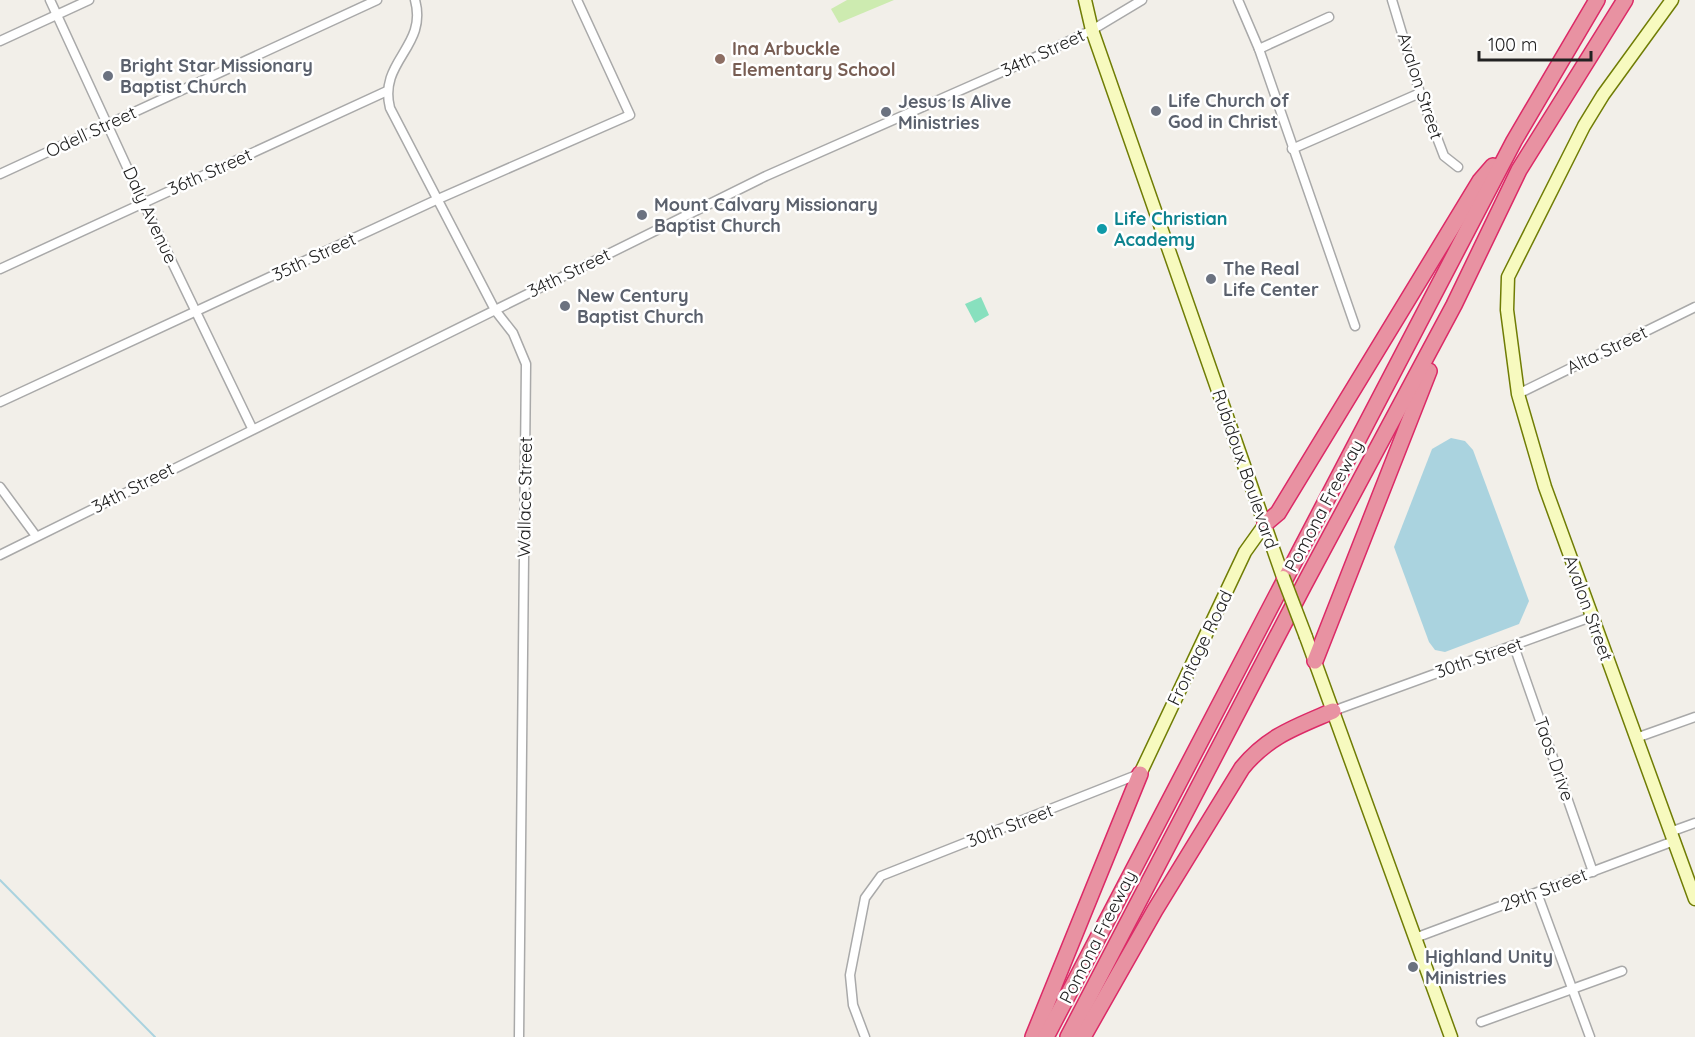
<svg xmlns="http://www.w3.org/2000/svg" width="1695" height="1037" font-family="Quicksand,sans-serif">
	<rect width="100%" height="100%" fill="#f2efe9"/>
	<polygon fill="#cdebb0" points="847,0 894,0 839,23 831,9"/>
	<polygon fill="#88e0be" points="981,297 989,315 975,323 965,304"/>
	<polygon fill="#aad3df" points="1451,438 1465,441 1473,450 1529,601 1519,624 1445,652 1435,650 1429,642 1394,547 1432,449"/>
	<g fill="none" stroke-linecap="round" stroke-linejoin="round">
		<polyline stroke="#aad3df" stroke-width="2" points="0,880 155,1037"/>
		<g stroke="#a9a9a9" stroke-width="11">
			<g id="street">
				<polyline points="50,0 143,202 252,428"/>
				<path d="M415 0C428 47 378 61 390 108L495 310 513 333 526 364 519 1037"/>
				<polyline points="1238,0 1259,49 1355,326"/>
				<polyline points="1392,0 1420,93 1444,156 1458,167"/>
				<polyline points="0,41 89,0"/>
				<polyline points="1259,49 1329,17"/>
				<polyline points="1292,149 1420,93"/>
				<polyline points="0,174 377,0"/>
				<polyline points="0,269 387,91"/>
				<polyline points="1518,394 1695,307"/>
				<polyline points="0,402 436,200 630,115 577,0"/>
				<polyline points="0,487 36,536"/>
				<polyline points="0,555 766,176 1027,61 1092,30 1142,0"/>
				<polyline points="1514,646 1593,872"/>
				<polyline points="1333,711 1591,617"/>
				<polyline points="1636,738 1695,717"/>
				<polyline points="1670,832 1695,823"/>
				<polyline points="1537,893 1590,1037"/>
				<polyline points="1415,938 1674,841"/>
				<polyline points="1481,1022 1622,971"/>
				<polyline points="865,1037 853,1005 850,975 865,898 881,876 1139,774"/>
			</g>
		</g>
		<g stroke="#707d05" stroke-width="15">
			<g id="secondary">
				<polyline points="1085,0 1092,30 1283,577"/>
				<polyline points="1672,0 1603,95 1584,126 1508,277 1507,310 1518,394 1545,487 1695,899"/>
				<polyline points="1306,637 1451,1037"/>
				<polyline points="1140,774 1245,552 1265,524"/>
			</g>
		</g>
		<g stroke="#dc2a67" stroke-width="18">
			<g id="highway">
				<polyline points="1265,524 1278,513 1480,181 1493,166"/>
				<polyline points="1315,661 1429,371"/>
				<polyline points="1033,1037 1140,774"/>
				<polyline points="1046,1037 1514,141 1597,0"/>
				<polyline points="1068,1037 1304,585 1454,305 1519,170 1625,0"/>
				<path d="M1083 1037 1155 910 1242 768C1268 736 1296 727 1333 711"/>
			</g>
		</g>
		<use href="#street" stroke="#fff" stroke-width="8"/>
		<use href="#secondary" stroke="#f7fabf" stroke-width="12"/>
		<use href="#highway" stroke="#e892a2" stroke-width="15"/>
		<g stroke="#707d05" stroke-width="15" stroke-linecap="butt">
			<polyline id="secondary-bridge" points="1283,577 1306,637"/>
		</g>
		<use href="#secondary-bridge" stroke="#f7fabf" stroke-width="12"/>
	</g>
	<circle fill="#8d6e63" stroke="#fff" stroke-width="2" cx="720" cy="59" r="6"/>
	<g fill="#6b7280" stroke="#fff" stroke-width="2">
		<circle cx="108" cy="76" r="6"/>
		<circle cx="1156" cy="111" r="6"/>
		<circle cx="886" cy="112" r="6"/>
		<circle cx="642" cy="215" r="6"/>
		<circle cx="1211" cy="279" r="6"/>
		<circle cx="565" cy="306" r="6"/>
		<circle cx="1413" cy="967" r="6"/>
	</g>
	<circle fill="#0f9aa8" stroke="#fff" stroke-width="2" cx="1102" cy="229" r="6"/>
	<g text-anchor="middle" stroke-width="5" stroke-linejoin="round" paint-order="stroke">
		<g font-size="18" font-weight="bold" fill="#785e54" stroke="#fff" text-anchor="start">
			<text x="732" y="55">Ina Arbuckle<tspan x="732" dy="21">Elementary School</tspan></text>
		</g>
		<g font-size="18" fill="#222" stroke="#fff">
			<text transform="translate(1043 53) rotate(-25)" y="6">34th Street</text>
			<text transform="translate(1420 86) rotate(72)" y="6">Avalon Street</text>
			<text transform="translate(91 132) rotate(-25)" y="6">Odell Street</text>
			<text transform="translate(210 172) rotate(-24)" y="6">36th Street</text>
			<text transform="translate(150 215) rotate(65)" y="6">Daly Avenue</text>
			<text transform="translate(314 257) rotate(-25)" y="6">35th Street</text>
			<text transform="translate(569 273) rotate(-26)" y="6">34th Street</text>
			<text transform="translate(1607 350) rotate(-26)" y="6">Alta Street</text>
			<text transform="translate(1245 469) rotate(71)" y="6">Rubidoux Boulevard</text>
			<text transform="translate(133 488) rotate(-27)" y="6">34th Street</text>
			<text transform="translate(525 497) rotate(-89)" y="6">Wallace Street</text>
			<text transform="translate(1324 506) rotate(-62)" y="6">Pomona Freeway</text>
			<text transform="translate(1588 608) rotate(70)" y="6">Avalon Street</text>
			<text transform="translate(1200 648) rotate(-64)" y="6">Frontage Road</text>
			<text transform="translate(1479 658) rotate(-19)" y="6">30th Street</text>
			<text transform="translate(1554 759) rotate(71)" y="6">Taos Drive</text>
			<text transform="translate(1010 826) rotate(-21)" y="6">30th Street</text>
			<text transform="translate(1544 890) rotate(-21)" y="6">29th Street</text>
			<text transform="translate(1098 937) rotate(-63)" y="6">Pomona Freeway</text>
		</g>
		<g font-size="18" font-weight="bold" fill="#5b616d" stroke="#fff" text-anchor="start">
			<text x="120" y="72">Bright Star Missionary<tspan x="120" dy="21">Baptist Church</tspan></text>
			<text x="1168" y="107">Life Church of<tspan x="1168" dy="21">God in Christ</tspan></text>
			<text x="898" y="108">Jesus Is Alive<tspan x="898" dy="21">Ministries</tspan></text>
			<text x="654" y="211">Mount Calvary Missionary<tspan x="654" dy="21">Baptist Church</tspan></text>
			<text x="1223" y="275">The Real<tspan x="1223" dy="21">Life Center</tspan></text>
			<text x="577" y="302">New Century<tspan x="577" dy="21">Baptist Church</tspan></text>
			<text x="1425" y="963">Highland Unity<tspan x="1425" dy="21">Ministries</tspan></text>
		</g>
		<g font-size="18" font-weight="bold" fill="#0d838f" stroke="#fff" text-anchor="start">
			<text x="1114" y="225">Life Christian<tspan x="1114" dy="21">Academy</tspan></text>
		</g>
	</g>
	<path d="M1479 51v9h112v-9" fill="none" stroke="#222222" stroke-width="3"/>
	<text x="1488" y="51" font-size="18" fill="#222222" stroke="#ffffff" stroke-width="4.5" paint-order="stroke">100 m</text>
</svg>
